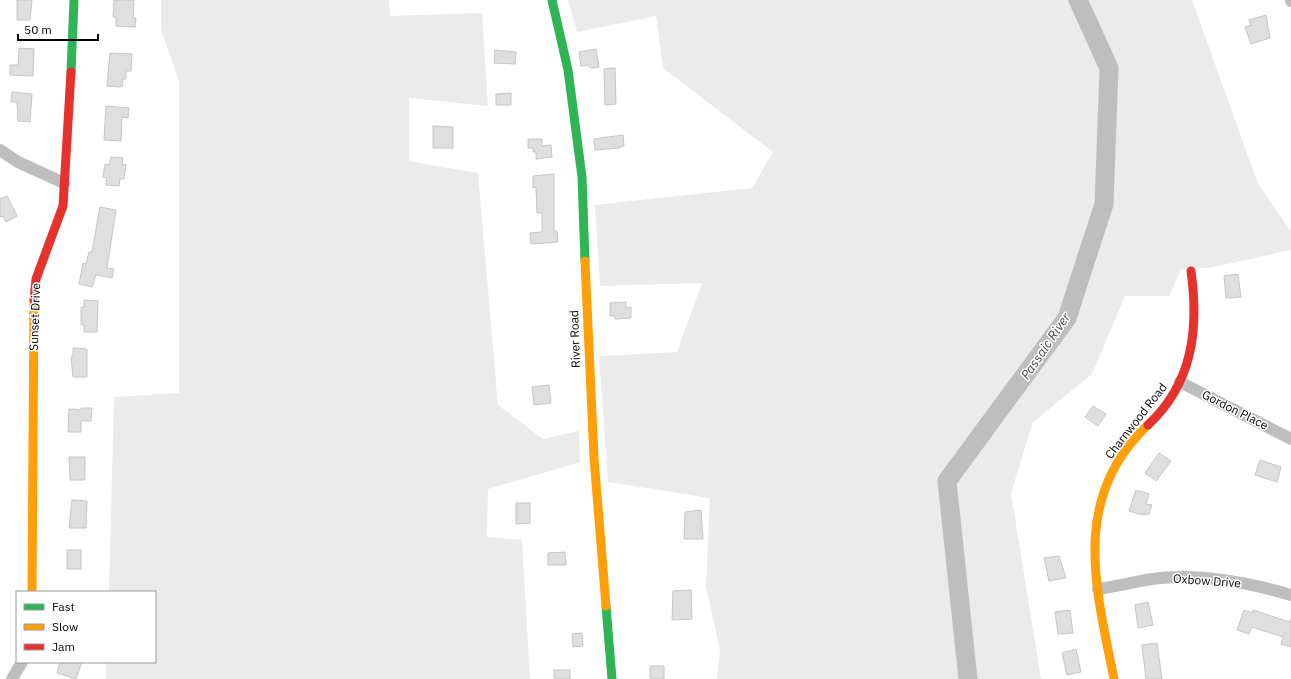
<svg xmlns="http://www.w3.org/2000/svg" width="1291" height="679" font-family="'IBM Plex Sans',sans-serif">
	<rect width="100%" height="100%" fill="#fff"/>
	<g fill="#ebebeb">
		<polygon points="161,0 389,0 390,16 482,13 488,106 409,98 409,161 478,173 498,405 543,439 579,431 580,462 488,489 487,537 522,540 530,679 106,679 106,662 155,662 155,592 109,592 114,397 179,393 179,81 161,30"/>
		<polygon points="568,0 1192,0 1258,184 1291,231 1291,250 1209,268 1181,269 1169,296 1125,296 1092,374 1033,422 1011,493 1041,679 717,679 720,650 706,587 710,498 608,482 599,356 677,352 702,283 600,286 595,205 752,188 773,152 663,68 656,16 577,32"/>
	</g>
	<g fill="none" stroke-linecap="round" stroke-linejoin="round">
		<polyline stroke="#bebebe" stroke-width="19" points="968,679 947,481 1067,318 1104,204 1109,68 1078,0"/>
	</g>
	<g fill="#dfdfdf" stroke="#c6c6c6">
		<polygon points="17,0 32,0 30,20 17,20"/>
		<polygon points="114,0 134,0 133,18 136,18 135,27 116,26 116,17 113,17"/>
		<polygon points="1266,15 1270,38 1251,44 1245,27 1251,25 1249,20"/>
		<polygon points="19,48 34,49 33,76 10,75 10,65 18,65"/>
		<polygon points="596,49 599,67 591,68 587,65 581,66 579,52"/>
		<polygon points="495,50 516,52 515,64 494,63"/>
		<polygon points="110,53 132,54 131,71 126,71 126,79 123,79 122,87 107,86"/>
		<polygon points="615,68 616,104 605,105 604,69"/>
		<polygon points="12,92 32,94 30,122 18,121 17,102 11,102"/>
		<polygon points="511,93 511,105 496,105 496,94"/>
		<polygon points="106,106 129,108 128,118 122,117 121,141 104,140"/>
		<polygon points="433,126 453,127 453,148 433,148"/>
		<polygon points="623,135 624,146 619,147 620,148 595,150 594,139"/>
		<polygon points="528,139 542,139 542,146 551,145 552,157 536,159 536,152 533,152 533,148 528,148"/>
		<polygon points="111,157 123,158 122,164 126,165 124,179 120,179 119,186 106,185 107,178 103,177 105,164 109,165"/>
		<polygon points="554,174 554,231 557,231 558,242 531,244 530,233 542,232 542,213 537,213 536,187 533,188 533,176"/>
		<polygon points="7,196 17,216 6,222 3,216 0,217 0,199"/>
		<polygon points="100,207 116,210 107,268 114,269 112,278 96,275 92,287 79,284 83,263 86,264 89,252 92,252"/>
		<polygon points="1238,274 1241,297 1226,298 1224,276"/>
		<polygon points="84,300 98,301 97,332 84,332 84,325 81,325 81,307 84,307"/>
		<polygon points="626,302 626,308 631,307 631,318 615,319 615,316 610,316 610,303"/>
		<polygon points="73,348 87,349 87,377 73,377 71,357 73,357"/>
		<polygon points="549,385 551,403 534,405 532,387"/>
		<polygon points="1093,406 1106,414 1098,426 1085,417"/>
		<polygon points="81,408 92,408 91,421 81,421 81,432 68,432 69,409 81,410"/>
		<polygon points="1159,453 1171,461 1156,481 1145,473"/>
		<polygon points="69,457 85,457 85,480 70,480"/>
		<polygon points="1260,460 1281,467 1277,482 1255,475"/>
		<polygon points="1136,490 1149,494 1146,504 1152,505 1149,514 1143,515 1129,511"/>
		<polygon points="72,500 87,501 86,528 69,528"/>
		<polygon points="516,503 530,503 530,523 516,524"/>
		<polygon points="701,510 703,539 684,539 685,512"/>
		<rect x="67" y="550" width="14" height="19"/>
		<polygon points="565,552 566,565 548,565 548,553"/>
		<polygon points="1059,556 1066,578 1049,581 1044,558"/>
		<polygon points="691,590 692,619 672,620 673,591"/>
		<polygon points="1148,602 1153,625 1138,628 1135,605"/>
		<polygon points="1070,610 1073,633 1058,634 1055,612"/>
		<polygon points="1244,610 1252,613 1253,610 1289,622 1291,619 1291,647 1281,644 1283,637 1261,630 1252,627 1249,634 1237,630"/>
		<polygon points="582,633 583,646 573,647 572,634"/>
		<polygon points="1157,643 1162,679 1146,679 1142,645"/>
		<polygon points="1076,649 1081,672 1067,675 1062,653"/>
		<polygon points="60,662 82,662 76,679 57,673"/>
		<rect x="650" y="666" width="14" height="13"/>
		<rect x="554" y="670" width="16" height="9"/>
	</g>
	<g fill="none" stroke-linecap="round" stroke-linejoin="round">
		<g stroke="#bebebe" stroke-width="12">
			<polyline points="1291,0 1291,1"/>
			<polyline points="0,150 18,162 64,183"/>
			<polyline points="1180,382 1291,439"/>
			<path d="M1098 589C1119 586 1140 580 1161 578 1205 574 1250 583 1291 595"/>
			<polyline points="12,679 22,662"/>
		</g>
		<g stroke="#30b455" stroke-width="9">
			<polyline points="552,0 568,70 582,177 585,261"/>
			<polyline points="71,72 74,0"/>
			<polyline points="606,606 612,679"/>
		</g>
		<g stroke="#ff9f0a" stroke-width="9">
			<polyline points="585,261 594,458 606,606"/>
			<polyline points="32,592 34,300"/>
			<path d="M1114 679C1096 588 1070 498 1148 425"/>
		</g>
		<g stroke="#e5322d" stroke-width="9">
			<polyline points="34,300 36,279 63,206 71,72"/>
			<path d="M1148 425C1193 383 1199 329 1191 271"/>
		</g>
	</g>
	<g text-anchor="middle" stroke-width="3" stroke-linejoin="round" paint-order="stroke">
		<g font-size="12" fill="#000" stroke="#fff">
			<text transform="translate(35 317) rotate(-88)" y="4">Sunset Drive</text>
			<text transform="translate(575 339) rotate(-92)" y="4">River Road</text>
			<text transform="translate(1235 410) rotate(27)" y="4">Gordon Place</text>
			<text transform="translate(1136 421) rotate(-52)" y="4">Charnwood Road</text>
			<text transform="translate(1207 581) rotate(4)" y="4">Oxbow Drive</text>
		</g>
		<g font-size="13" font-style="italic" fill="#434343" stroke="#fff">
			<text transform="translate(1045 346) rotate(-56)" y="5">Passaic River</text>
		</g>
	</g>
	<rect x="16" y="591" width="140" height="72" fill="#ffffff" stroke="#999999"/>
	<rect x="24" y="604" width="20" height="6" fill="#30b455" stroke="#999999"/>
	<text x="52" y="611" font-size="12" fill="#000000">Fast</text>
	<rect x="24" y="624" width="20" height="6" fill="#ff9f0a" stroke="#999999"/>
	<text x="52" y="631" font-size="12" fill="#000000">Slow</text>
	<rect x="24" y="644" width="20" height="6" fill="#e5322d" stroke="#999999"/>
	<text x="52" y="651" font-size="12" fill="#000000">Jam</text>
	<path d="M18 34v6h80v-6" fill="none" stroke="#000000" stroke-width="2"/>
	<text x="24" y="34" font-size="12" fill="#000000" stroke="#ffffff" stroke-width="3" paint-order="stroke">50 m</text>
</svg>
